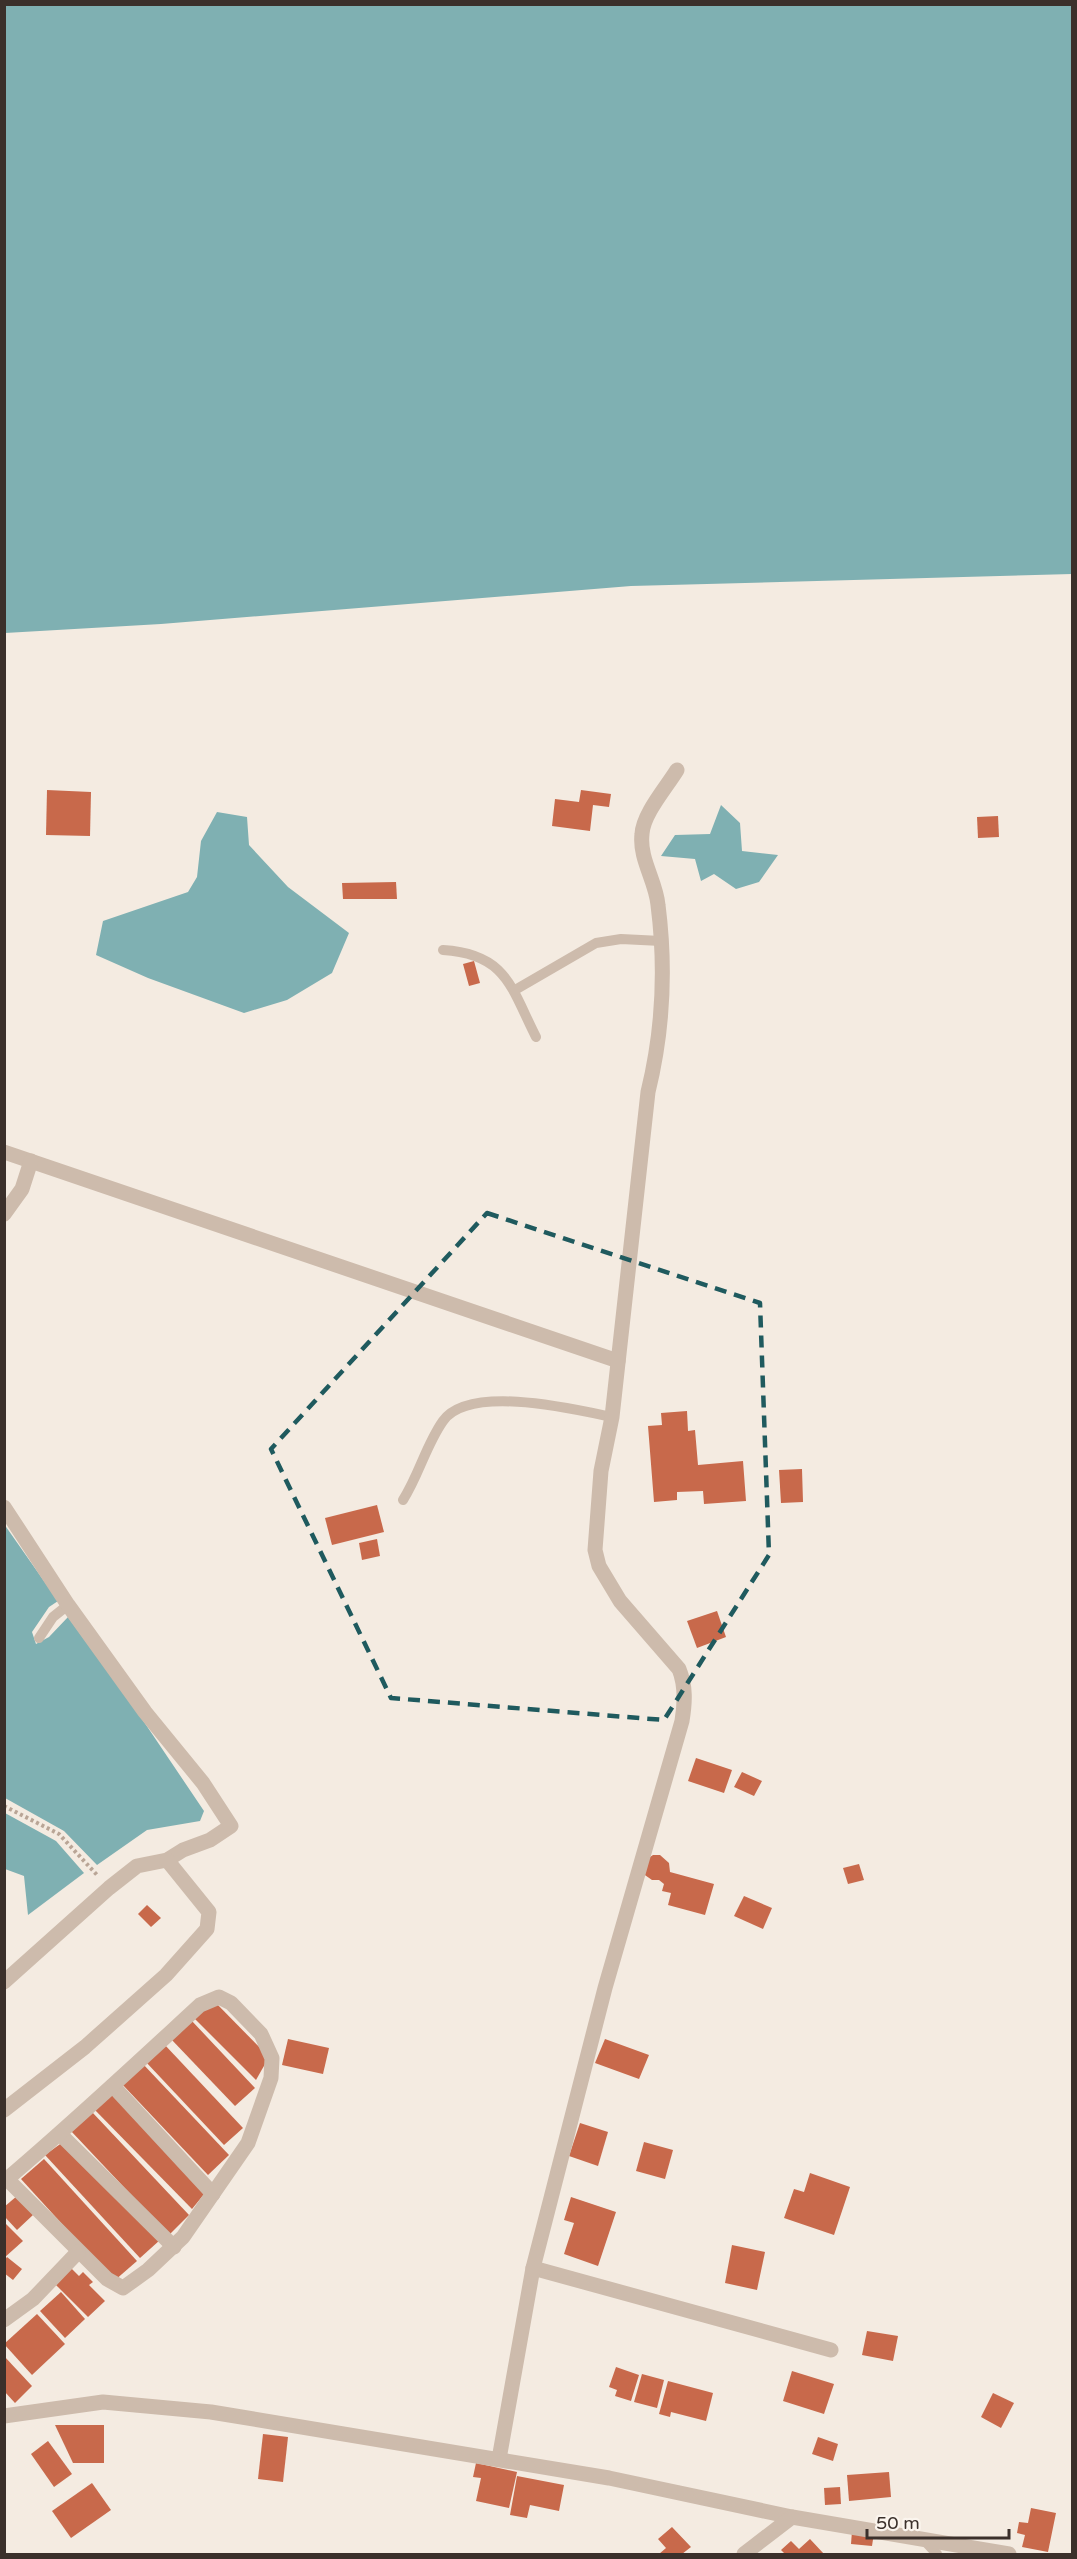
<svg xmlns="http://www.w3.org/2000/svg" width="1077" height="2559" font-family="'Varela Round',sans-serif">
	<rect width="100%" height="100%" fill="#f4ebe1"/>
	<g fill="#7fb0b2">
		<polygon points="5,4 1072,5 1072,574 631,586 161,624 5,633"/>
		<polygon points="721,805 740,823 742,851 778,855 759,882 736,889 714,874 701,881 695,859 661,856 675,835 710,834"/>
		<polygon points="217,812 247,817 249,845 288,887 349,933 332,973 287,1000 244,1013 148,978 96,955 103,921 188,892 197,877 201,841"/>
		<polygon points="4,1524 58,1601 49,1607 32,1632 36,1644 49,1637 68,1617 140,1716 204,1811 200,1821 147,1830 97,1865 64,1831 5,1798"/>
		<polygon points="5,1813 56,1841 84,1873 28,1915 24,1876 5,1869"/>
	</g>
	<g fill="#c8694b">
		<polygon points="47,790 91,792 90,836 46,835"/>
		<polygon points="581,790 611,794 609,807 593,805 590,831 552,826 555,799 579,802"/>
		<polygon points="998,816 999,837 978,838 977,817"/>
		<polygon points="396,882 397,899 343,899 342,883"/>
		<polygon points="474,961 480,983 469,986 463,964"/>
		<polygon points="687,1411 688,1431 695,1430 698,1465 743,1461 746,1501 704,1504 703,1491 677,1492 677,1500 654,1502 648,1426 662,1425 661,1413"/>
		<polygon points="802,1469 803,1502 781,1503 779,1470"/>
		<polygon points="377,1505 384,1532 332,1545 325,1518"/>
		<polygon points="377,1539 380,1556 362,1560 359,1543"/>
		<polygon points="717,1611 726,1637 697,1648 687,1621"/>
		<polygon points="696,1758 732,1770 724,1793 688,1781"/>
		<polygon points="742,1772 762,1781 754,1796 734,1787"/>
		<polygon points="653,1855 660,1855 669,1863 670,1872 714,1884 705,1915 668,1905 671,1893 662,1891 664,1884 659,1880 652,1880 642,1873 644,1861"/>
		<polygon points="859,1864 864,1880 848,1884 843,1868"/>
		<polygon points="744,1896 772,1908 763,1929 734,1916"/>
		<polygon points="147,1905 161,1918 151,1927 138,1914"/>
		<polygon points="213,2000 269,2057 256,2080 194,2018"/>
		<polygon points="191,2020 255,2088 235,2106 171,2039"/>
		<polygon points="288,2039 329,2048 323,2074 282,2065"/>
		<polygon points="605,2039 649,2055 639,2079 595,2063"/>
		<polygon points="164,2044 243,2128 224,2145 145,2061"/>
		<polygon points="142,2063 229,2155 208,2175 121,2083"/>
		<polygon points="113,2091 205,2193 192,2209 94,2109"/>
		<polygon points="92,2112 189,2215 169,2235 71,2131"/>
		<polygon points="580,2123 608,2132 598,2166 569,2156"/>
		<polygon points="63,2142 160,2240 140,2258 45,2155"/>
		<polygon points="644,2142 673,2150 665,2179 636,2171"/>
		<polygon points="44,2159 137,2261 114,2281 21,2179"/>
		<polygon points="810,2173 850,2187 834,2235 784,2218 794,2189 804,2192"/>
		<polygon points="17,2196 34,2214 17,2230 4,2216 4,2207"/>
		<polygon points="571,2197 616,2212 598,2266 564,2254 574,2223 564,2220"/>
		<polygon points="4,2222 23,2241 4,2258"/>
		<polygon points="732,2245 765,2252 757,2290 725,2283"/>
		<polygon points="7,2257 22,2269 13,2280 4,2273 4,2261"/>
		<polygon points="70,2267 79,2276 83,2272 93,2282 89,2285 105,2301 88,2317 54,2283"/>
		<polygon points="61,2292 85,2319 65,2338 40,2311"/>
		<polygon points="37,2314 65,2344 32,2375 4,2344"/>
		<polygon points="867,2331 898,2336 893,2361 862,2355"/>
		<polygon points="4,2356 32,2386 15,2403 4,2391"/>
		<polygon points="616,2367 639,2375 631,2401 615,2396 617,2390 609,2387"/>
		<polygon points="792,2371 834,2384 824,2414 783,2401"/>
		<polygon points="642,2374 664,2380 657,2408 634,2402"/>
		<polygon points="668,2381 713,2393 706,2421 671,2412 670,2417 659,2414"/>
		<polygon points="993,2393 1014,2403 1001,2428 981,2417"/>
		<polygon points="55,2425 104,2425 104,2463 73,2463"/>
		<polygon points="263,2434 288,2437 283,2482 258,2479"/>
		<polygon points="818,2437 838,2444 833,2461 812,2454"/>
		<polygon points="48,2441 72,2474 54,2487 31,2454"/>
		<polygon points="476,2463 517,2472 509,2508 476,2501 481,2478 473,2477"/>
		<polygon points="889,2472 891,2497 849,2501 847,2475"/>
		<polygon points="517,2476 564,2485 559,2511 530,2505 527,2518 510,2515"/>
		<polygon points="92,2483 111,2510 71,2538 52,2511"/>
		<polygon points="840,2487 841,2504 825,2505 824,2488"/>
		<polygon points="1031,2508 1056,2513 1048,2552 1022,2547 1025,2535 1017,2533 1019,2522 1028,2523"/>
		<polygon points="672,2527 691,2547 682,2554 659,2554 666,2548 658,2539"/>
		<polygon points="852,2531 874,2533 872,2546 851,2544"/>
		<polygon points="810,2539 824,2554 785,2554 781,2550 791,2541 799,2549"/>
	</g>
	<g fill="none" stroke-linecap="round" stroke-linejoin="round">
		<polyline stroke="#b9a596" stroke-width="4" stroke-dasharray="3 3" stroke-linecap="butt" points="4,1806 59,1834 98,1876"/>
		<g stroke="#cdbbac" stroke-width="10">
			<path d="M443 950C507 954 511 988 536 1037"/>
			<polyline points="515,990 596,943 621,939 661,941"/>
			<path d="M403 1500C419 1475 426 1445 443 1421 469 1384 574 1409 612 1417"/>
			<polyline points="39,1638 53,1617 68,1605"/>
			<polyline points="924,2540 937,2554"/>
		</g>
		<g stroke="#cdbbac" stroke-width="15">
			<polyline points="4,1152 618,1361"/>
			<polyline points="4,1214 22,1189 31,1161"/>
			<polyline points="4,1507 68,1605 145,1712 203,1783 231,1826 210,1840 183,1850 167,1860 137,1866 109,1888 4,1982"/>
			<polyline points="113,2086 213,2194"/>
			<polyline points="4,2110 85,2047 166,1975 207,1929 209,1912 167,1860"/>
			<polyline points="60,2134 174,2247"/>
			<path d="M4 2181 7 2179C73 2123 136 2064 200 2005L219 1997 231 2003 261 2034 272 2058 271 2078 248 2143 183 2237 148 2270 123 2288 107 2279 7 2179"/>
			<polyline points="533,2268 831,2350"/>
			<polyline points="4,2320 33,2299 78,2252"/>
			<polyline points="4,2416 103,2402 211,2412 609,2478 792,2517 1009,2554"/>
			<path d="M499 2459 533 2268 605 1988 682 1721C685 1703 686 1686 679 1669L620 1601 599 1566 595 1550 601 1471 612 1417 648 1092C663 1031 666 968 658 905 656 881 639 859 642 834 643 814 666 788 677 770"/>
			<polyline points="744,2554 792,2517"/>
		</g>
	</g>
	<path fill="none" stroke="#1f5a5e" stroke-width="4.5" stroke-dasharray="12 8" stroke-linejoin="round" d="M487 1213 760 1303 769 1555 664 1720 391 1698 271 1449Z"/>
	<rect width="1077" height="2559" fill="none" stroke="#3b302b" stroke-width="12"/>
	<path d="M867 2529v9h142v-9" fill="none" stroke="#3b302b" stroke-width="3"/>
	<text x="876" y="2529" font-size="18" fill="#3b302b" stroke="#fbf5ee" stroke-width="4.5" paint-order="stroke">50 m</text>
</svg>
